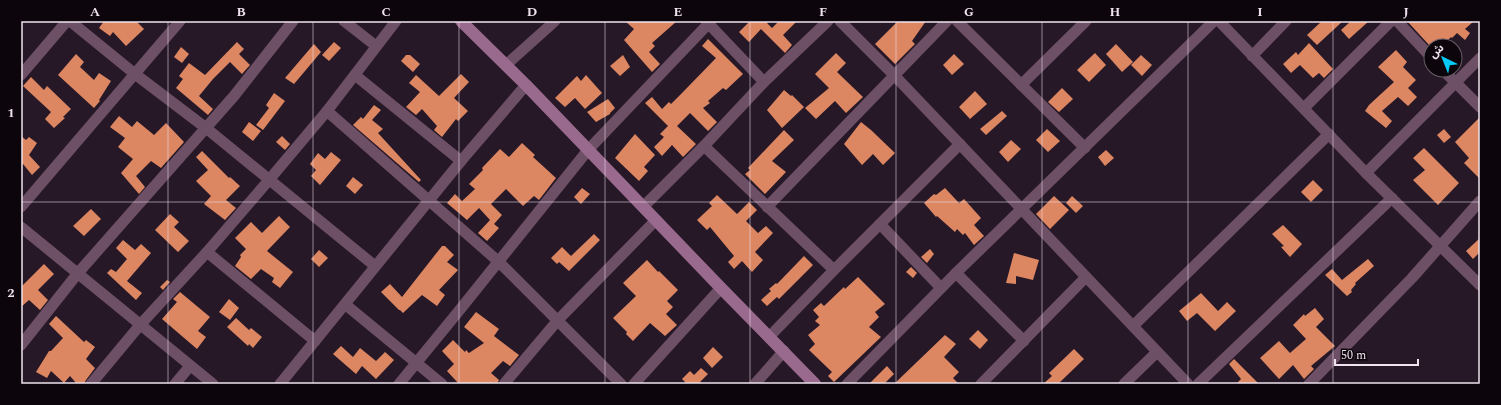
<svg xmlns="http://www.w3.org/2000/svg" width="1501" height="405" font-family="Spectral,'Noto Sans Arabic',serif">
	<rect width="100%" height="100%" fill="#271827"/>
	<g fill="#dc8662">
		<polygon points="104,21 136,21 144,29 126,46 113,32 110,36 99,28"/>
		<polygon points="625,21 677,21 652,43 655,46 649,52 660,64 652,72 624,40 634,29"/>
		<polygon points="750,21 769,21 767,23 772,28 779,21 797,21 783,35 792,45 785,53 761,29 749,42 739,32"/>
		<polygon points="898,21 926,21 912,41 915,44 895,64 875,44"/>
		<polygon points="1322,21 1343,21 1317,45 1307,35"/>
		<polygon points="1351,21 1369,21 1349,39 1341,30"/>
		<polygon points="1407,21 1474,21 1465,29 1470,33 1465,40 1457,33 1452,38 1451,37 1442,46 1430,46"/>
		<polygon points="708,39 743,74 726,90 723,88 708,101 710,103 703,108 717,122 708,131 690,113 677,126 696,144 683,157 672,145 662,156 654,147 664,137 660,134 668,126 645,103 652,97 662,109 669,102 671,104 683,92 716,58 702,46"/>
		<polygon points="237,42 244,49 239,54 250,65 242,74 230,62 213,79 199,96 213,109 208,115 176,88 183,79 179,76 189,63 205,75"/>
		<polygon points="334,42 341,48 329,61 322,55"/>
		<polygon points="1309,43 1333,69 1324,78 1319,73 1313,78 1300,65 1291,73 1283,64 1296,52 1298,55"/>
		<polygon points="314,44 321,52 294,84 285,78"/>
		<polygon points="1116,44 1133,62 1122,72 1106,54"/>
		<polygon points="181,47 189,54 182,63 174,57"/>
		<polygon points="1396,50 1407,62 1403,67 1416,80 1408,88 1417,97 1408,106 1398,97 1382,111 1392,121 1386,128 1365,111 1369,105 1394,82 1378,67"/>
		<polygon points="836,53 846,63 837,72 863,97 846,113 835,101 816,119 805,108 829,88 815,74"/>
		<polygon points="1095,53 1106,65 1089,82 1077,70"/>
		<polygon points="76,54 84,62 80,67 94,80 99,73 111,81 99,100 100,101 94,108 58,75"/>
		<polygon points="954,54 964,64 952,75 943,65"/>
		<polygon points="406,55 410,55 420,64 413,72 401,61"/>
		<polygon points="623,55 630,67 620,76 610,66"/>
		<polygon points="1141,55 1152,65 1142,76 1131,65"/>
		<polygon points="461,74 469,82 454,98 468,111 458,121 456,119 442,137 434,130 437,126 422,109 416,115 406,107 420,92 409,83 416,75 439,96"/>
		<polygon points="586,75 602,93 585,109 575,98 565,107 555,98 577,76 581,81"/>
		<polygon points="31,77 44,90 47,86 71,109 63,117 65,118 54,128 45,119 51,112 23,86"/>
		<polygon points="1062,88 1073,99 1059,112 1048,102"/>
		<polygon points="784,90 791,96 792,95 804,107 782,128 767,110"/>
		<polygon points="975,91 987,104 970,119 959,107"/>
		<polygon points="274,93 285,101 263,130 256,125 269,108 266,105"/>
		<polygon points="608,99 615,108 610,113 610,114 596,122 587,112"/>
		<polygon points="374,105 381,110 372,120 383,129 378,133 421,180 419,182 353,125 361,117 363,119"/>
		<polygon points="1002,111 1007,116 986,135 980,129"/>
		<polygon points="119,116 132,127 137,121 154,135 166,123 184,142 161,168 151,161 136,176 145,187 139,194 121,173 133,159 118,147 125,138 110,127"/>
		<polygon points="1480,117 1480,179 1464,163 1469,158 1455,142"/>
		<polygon points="249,122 261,131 253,141 242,132"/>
		<polygon points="861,122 871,130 895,153 883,165 873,154 862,165 844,144"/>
		<polygon points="1047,129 1060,141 1048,152 1036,140"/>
		<polygon points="1444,129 1451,137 1444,143 1437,135"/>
		<polygon points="784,130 794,140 772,161 786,172 765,194 745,174 750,170 748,168"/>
		<polygon points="635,134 655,155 644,167 648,171 639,181 615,158"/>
		<polygon points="21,136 26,140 29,137 37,143 29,155 40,167 32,175 23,164 21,166"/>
		<polygon points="282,136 290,144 285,150 276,142"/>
		<polygon points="1011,140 1021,149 1008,162 999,152"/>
		<polygon points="522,143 535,155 533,157 556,178 539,200 534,196 523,206 506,189 491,204 502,215 494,224 499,228 487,241 478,233 490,220 479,208 467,220 447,203 455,194 462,201 475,189 469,184 483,170 482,168 500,149 509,157"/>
		<polygon points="1424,148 1459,183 1438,205 1413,180 1425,170 1413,158"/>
		<polygon points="1106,150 1114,158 1105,166 1098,157"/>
		<polygon points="202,151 229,178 230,177 240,186 226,200 236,208 225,220 204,204 211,196 196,181 208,170 196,157"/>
		<polygon points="331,152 341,160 320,185 311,176 316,170 310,164 318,153 325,159"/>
		<polygon points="353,177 363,185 355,194 346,186"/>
		<polygon points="1313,180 1323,190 1311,202 1301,192"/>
		<polygon points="582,188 590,194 581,204 574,197"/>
		<polygon points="945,188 959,203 964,199 981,218 974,225 984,236 974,245 965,233 963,235 957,229 955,232 937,216 936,217 924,203 934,194 936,195"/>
		<polygon points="717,195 737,214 749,202 757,210 746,221 758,233 766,226 773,233 755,252 763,260 752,272 742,261 734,269 728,262 734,256 710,227 707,230 697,220 712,206 709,203"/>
		<polygon points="1054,196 1069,210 1050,229 1036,214"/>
		<polygon points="1072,196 1083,206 1076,213 1066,203"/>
		<polygon points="91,209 101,219 84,236 73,226"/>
		<polygon points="170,214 179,222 174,227 189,241 178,252 155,230"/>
		<polygon points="279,216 290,227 267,251 293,272 280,288 272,282 274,278 261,269 251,279 235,266 241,257 240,255 246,249 235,238 251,222 262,233"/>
		<polygon points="1283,225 1302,244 1290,257 1281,247 1284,246 1272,234"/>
		<polygon points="594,234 600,240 569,271 559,262 557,264 551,258 562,247 571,256"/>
		<polygon points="1480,238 1480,252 1473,259 1466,251"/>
		<polygon points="123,240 135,250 141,244 151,253 127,281 142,293 136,300 107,273 111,269 116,272 127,259 116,248"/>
		<polygon points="442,246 445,246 454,255 447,262 458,270 439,290 445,295 437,306 422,295 403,313 400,310 399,310 381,292 390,284 402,297"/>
		<polygon points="930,249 934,254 927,263 921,257"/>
		<polygon points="319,250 328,258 319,267 311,259"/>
		<polygon points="1014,253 1039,260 1033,280 1016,276 1016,284 1006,283"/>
		<polygon points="804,256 813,265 779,299 777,297 767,306 761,300 771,291 769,289 776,283 777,284"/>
		<polygon points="1368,259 1374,266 1355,283 1356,284 1351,290 1352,292 1347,296 1325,275 1332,269 1342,280"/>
		<polygon points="647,260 658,272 659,271 678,290 667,301 673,307 666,314 677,325 665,336 650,323 633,341 626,334 627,332 613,318 636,296 623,283"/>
		<polygon points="44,264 54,274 38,290 48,300 40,310 29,300 21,307 21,287"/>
		<polygon points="911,267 917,273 913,278 906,272"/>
		<polygon points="858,277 885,304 875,312 879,317 869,327 881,337 834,382 828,376 832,372 809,350 815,344 808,335 820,325 815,321 819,317 813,310 821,303 824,306 844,287 845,289"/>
		<polygon points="167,280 170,282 163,290 160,287"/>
		<polygon points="180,292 210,317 198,331 206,337 197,349 162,319 177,302 173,299"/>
		<polygon points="1201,293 1218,311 1227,302 1236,311 1215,331 1197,313 1187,321 1179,311"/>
		<polygon points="229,299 239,308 230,320 219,312"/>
		<polygon points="1315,308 1324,319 1316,327 1335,346 1311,366 1314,369 1304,379 1293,365 1279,379 1260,358 1279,341 1290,353 1306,339 1293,325 1304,314 1305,316"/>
		<polygon points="476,312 499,329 494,336 519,355 510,366 503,361 491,373 499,380 497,384 459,384 447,371 454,364 442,351 453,340 465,352 466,350 469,353 484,343 464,327"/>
		<polygon points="56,316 84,342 86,340 95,347 86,359 95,368 86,380 84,384 77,384 70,376 64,383 51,371 47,378 36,372 49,351 51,351 63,338 49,324"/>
		<polygon points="236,318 249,330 251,328 262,337 253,348 249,344 248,346 227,327"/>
		<polygon points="978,330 988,340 980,349 969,339"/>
		<polygon points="945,335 956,344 944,357 959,372 953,378 959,384 894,384"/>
		<polygon points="341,346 353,357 360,348 376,361 385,352 394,360 376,379 362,366 356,374 333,354"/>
		<polygon points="713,347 723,357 712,368 703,358"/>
		<polygon points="1074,349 1084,359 1058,384 1043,384 1052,376 1049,373"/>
		<polygon points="1234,359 1259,384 1236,384 1241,379 1229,364"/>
		<polygon points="887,366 894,374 884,384 869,384"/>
		<polygon points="701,368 708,374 700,382 702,384 685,384 686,383 682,379 690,371 694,375"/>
	</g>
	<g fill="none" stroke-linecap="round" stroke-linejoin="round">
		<g stroke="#6d4f66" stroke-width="11">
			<polyline points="70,21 135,74 206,128 375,266"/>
			<polyline points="344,21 376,46"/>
			<polyline points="706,21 764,82"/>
			<polyline points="840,21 894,75 1188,384"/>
			<polyline points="957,21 1085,148"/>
			<polyline points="1219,21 1366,173 1480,285"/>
			<polyline points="1397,21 1431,57"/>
			<polyline points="1252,56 1286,21"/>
			<polyline points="506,65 555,21"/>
			<polyline points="1443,70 1480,107"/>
			<polyline points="21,75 67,21"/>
			<polyline points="355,75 461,161"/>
			<polyline points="1021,85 1086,21"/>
			<polyline points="1304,108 1391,21"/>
			<polyline points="327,111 499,262 621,384"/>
			<polyline points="704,146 834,270"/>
			<polyline points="1366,173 1480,58"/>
			<polyline points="21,207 180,21"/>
			<polyline points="643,207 704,146 764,82 828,21"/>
			<polyline points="767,207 947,21"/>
			<polyline points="880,224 941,288"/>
			<polyline points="21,227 213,384"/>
			<polyline points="207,252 315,341"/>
			<polyline points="956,273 1024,341"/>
			<polyline points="346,305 442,384"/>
			<polyline points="1133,326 1329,134"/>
			<polyline points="769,337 834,270 960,144"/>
			<polyline points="21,345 78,273 234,96 293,21"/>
			<polyline points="91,384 140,325 207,252 269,180 327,111 396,21"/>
			<polyline points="175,384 190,366"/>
			<polyline points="280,384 461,161 526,85"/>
			<polyline points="399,384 458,312 588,150 711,21"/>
			<polyline points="504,384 558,320 656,220"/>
			<polyline points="634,384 721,288"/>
			<polyline points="755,384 784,351"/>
			<polyline points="847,384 956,273 1214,21"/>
			<polyline points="981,384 1086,277"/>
			<polyline points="1124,384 1157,352"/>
			<polyline points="1198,384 1392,198"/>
			<polyline points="1309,384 1412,278 1480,201"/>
		</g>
		<polyline stroke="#9a6a8e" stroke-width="12" points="461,21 526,85 721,288 815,384"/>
	</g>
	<path fill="none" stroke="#eee3ee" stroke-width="1" stroke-opacity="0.55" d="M168 21V384M313 21V384M459 21V384M605 21V384M750 21V384M896 21V384M1042 21V384M1188 21V384M1333 21V384M21 202H1480"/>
	<rect width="1501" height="405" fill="none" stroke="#0c060c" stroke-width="44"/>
	<g transform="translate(1443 58) rotate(317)"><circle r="19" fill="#0c060c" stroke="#665e66"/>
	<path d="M0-3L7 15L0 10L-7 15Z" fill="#06cbf9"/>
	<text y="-6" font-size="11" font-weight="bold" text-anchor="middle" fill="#eee3ee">ش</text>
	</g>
	<path d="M1335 359v6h83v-6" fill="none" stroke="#eee3ee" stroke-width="2"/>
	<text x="1341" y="359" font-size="12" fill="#eee3ee" stroke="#0c060c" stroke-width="3" paint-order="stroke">50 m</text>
	<rect x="22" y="22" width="1457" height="361" fill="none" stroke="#eee3ee" stroke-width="1.5"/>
	<g font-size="13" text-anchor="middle" font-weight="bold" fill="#eee3ee">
		<text x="95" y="16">A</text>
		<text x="241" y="16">B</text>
		<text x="386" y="16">C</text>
		<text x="532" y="16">D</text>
		<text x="678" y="16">E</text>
		<text x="823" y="16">F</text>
		<text x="969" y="16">G</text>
		<text x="1115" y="16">H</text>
		<text x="1260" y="16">I</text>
		<text x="1406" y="16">J</text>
		<text x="11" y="117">1</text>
		<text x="11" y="297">2</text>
	</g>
</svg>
